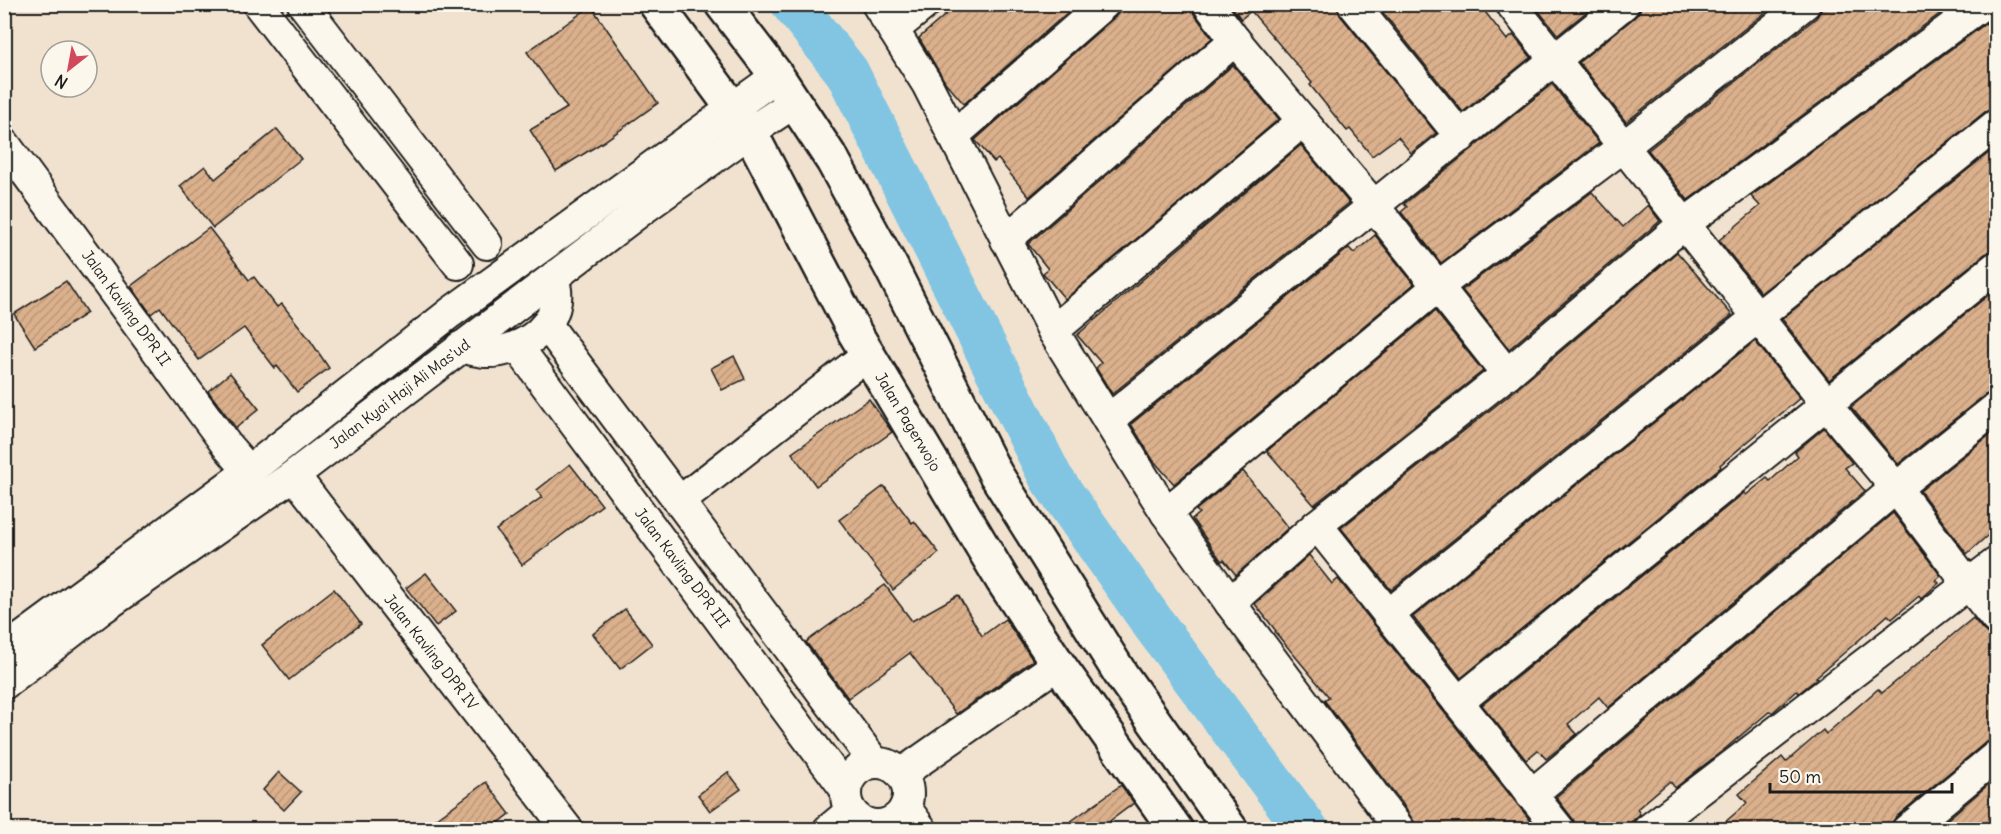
<svg xmlns="http://www.w3.org/2000/svg" width="2001" height="834" font-family="Delius,sans-serif">
	<defs>
		<pattern id="building-hatch" width="6" height="6" patternUnits="userSpaceOnUse" patternTransform="scale(1.5)"><rect width="6" height="6" fill="#dbb08c"/><path d="M-1 1l2-2M0 6l6-6M5 7l2-2" fill="none" stroke="#bb9778"/></pattern>
	</defs>
	<rect width="100%" height="100%" fill="#f1e2cf"/>
	<filter id="ink" filterUnits="userSpaceOnUse"><feTurbulence type="fractalNoise" baseFrequency=".0167" numOctaves="2"/><feDisplacementMap in="SourceGraphic" scale="12" xChannelSelector="R" yChannelSelector="G"/><feConvolveMatrix kernelMatrix="1 2 1 2 8 2 1 2 1" color-interpolation-filters="sRGB"/></filter>
	<g filter="url(#ink)">
		<g fill="none" stroke-linecap="round" stroke-linejoin="round">
			<polyline stroke="#81c5e2" stroke-width="44" points="793,4 847,72 1051,478 1153,623 1307,830"/>
		</g>
		<g fill="url(#building-hatch)" stroke="#1c1c1c" stroke-width="1.5">
			<polygon points="958,4 1077,4 964,104 945,82 919,38"/>
			<polygon points="1127,4 1191,4 1194,14 1212,38 1029,197 998,159 994,162 975,140 1115,17"/>
			<polygon points="1230,4 1336,4 1340,15 1436,133 1411,153 1398,137 1372,156 1350,129 1347,131 1310,85 1312,83 1251,11 1241,19"/>
			<polygon points="1376,4 1479,4 1507,40 1513,35 1531,57 1463,112"/>
			<polygon points="1533,4 1596,4 1558,35"/>
			<polygon points="1641,4 1776,4 1626,122 1579,62 1635,17 1640,11"/>
			<polygon points="1822,4 1953,4 1688,200 1648,150 1816,18 1821,11"/>
			<polygon points="591,6 658,103 603,142 556,171 530,130 567,108 527,52"/>
			<polygon points="1996,16 1996,108 1985,112 1761,293 1719,240 1760,206 1751,196"/>
			<polygon points="1233,65 1279,119 1065,299 1043,273 1048,269 1028,244"/>
			<polygon points="1552,84 1599,143 1441,263 1401,212 1407,207 1404,204"/>
			<polygon points="277,129 301,159 213,228 180,186 205,166 215,179"/>
			<polygon points="1301,145 1349,203 1112,394 1096,368 1101,363 1077,335"/>
			<polygon points="1996,147 1996,250 1985,254 1829,380 1782,319"/>
			<polygon points="1592,192 1623,227 1648,205 1660,221 1509,349 1462,290"/>
			<polygon points="209,228 249,280 254,277 277,307 282,304 310,340 329,368 297,392 277,366 275,368 244,328 199,360 160,307 151,314 131,286"/>
			<polygon points="1375,235 1414,284 1174,484 1153,460 1131,424 1349,248 1354,253"/>
			<polygon points="1677,252 1732,315 1391,590 1341,528 1518,388"/>
			<polygon points="66,281 87,313 35,347 14,314"/>
			<polygon points="1996,289 1996,391 1985,395 1898,464 1851,407"/>
			<polygon points="1435,311 1483,371 1314,505 1267,451"/>
			<polygon points="1755,341 1800,398 1720,465 1721,467 1461,678 1413,617"/>
			<polygon points="734,356 745,379 722,390 711,368"/>
			<polygon points="230,373 259,409 236,428 208,391"/>
			<polygon points="869,399 892,432 816,486 792,453"/>
			<polygon points="1824,428 1852,463 1845,468 1865,491 1608,708 1599,697 1568,724 1577,734 1546,759 1538,750 1526,760 1482,705 1744,493 1746,495 1767,478 1770,481 1798,456 1795,452"/>
			<polygon points="1996,430 1996,528 1967,554 1920,491"/>
			<polygon points="570,464 602,505 522,565 496,530 542,497 537,490"/>
			<polygon points="1243,471 1288,528 1236,575 1224,560 1222,561 1220,559 1192,519 1199,513 1196,510"/>
			<polygon points="884,486 912,523 914,521 939,553 893,590 839,520"/>
			<polygon points="1893,513 1941,576 1936,580 1939,583 1921,599 1919,596 1892,619 1888,615 1816,677 1818,678 1799,693 1797,691 1772,713 1770,711 1726,748 1675,788 1670,781 1637,809 1640,814 1622,830 1577,830 1573,819 1556,797"/>
			<polygon points="1309,555 1332,584 1338,579 1538,830 1419,830 1402,803 1324,700 1329,697 1275,632 1276,631 1255,604"/>
			<polygon points="426,573 456,611 436,626 406,588"/>
			<polygon points="885,585 912,621 958,595 982,636 1005,619 1033,660 956,714 910,653 848,698 806,642"/>
			<polygon points="334,589 361,624 289,680 262,645"/>
			<polygon points="625,609 652,644 620,669 593,634"/>
			<polygon points="1973,618 1983,630 1989,635 1996,636 1996,739 1985,743 1896,817 1891,824 1890,830 1716,830 1747,803 1739,794 1782,757 1786,762 1823,730 1826,734 1878,689 1882,693"/>
			<polygon points="279,772 301,792 284,810 263,790"/>
			<polygon points="728,772 741,789 710,811 698,795"/>
			<polygon points="1996,778 1996,830 1935,830"/>
			<polygon points="486,782 510,814 489,830 421,830"/>
			<polygon points="1121,785 1134,803 1110,821 1116,830 1059,830"/>
		</g>
		<g fill="none" stroke-linecap="round" stroke-linejoin="round">
			<g stroke="#1c1c1c" stroke-width="34">
				<g id="minor">
					<polyline points="258,4 458,264"/>
					<polyline points="303,4 487,244"/>
					<polyline points="877,4 927,84 1053,331 1142,475 1166,513 1230,603 1400,830"/>
					<polyline points="1208,4 1235,40 1374,206 1507,374"/>
					<polyline points="1353,4 1461,137"/>
					<polyline points="1511,4 1843,425 1896,488 1968,584 1996,619"/>
					<polyline points="893,30 925,4"/>
					<polyline points="953,136 1104,4"/>
					<polyline points="4,143 228,447 249,471"/>
					<polyline points="1006,240 1235,40"/>
					<polyline points="547,325 875,763"/>
					<polyline points="1053,331 1303,121"/>
					<polyline points="517,346 846,790"/>
					<path d="M460 347C468 349 476 351 484 352 524 354 569 321 553 278"/>
					<polyline points="1108,420 1624,4"/>
					<polyline points="294,475 568,830"/>
					<polyline points="679,502 868,354"/>
					<polyline points="1166,513 1437,287 1623,147 1805,4"/>
					<polyline points="1317,525 1560,830"/>
					<polyline points="1230,603 1317,525 1507,374 1684,224 1983,4"/>
					<polyline points="1388,615 1996,125"/>
					<polyline points="4,651 249,471 450,313 777,76"/>
					<polyline points="4,684 100,610 294,475 643,209 750,132 795,102"/>
					<polyline points="1458,702 1996,267"/>
					<circle cx="877" cy="794" r="31"/>
					<polyline points="901,774 1058,664"/>
					<polyline points="1531,795 1896,488 1996,408"/>
					<polyline points="905,807 922,830"/>
					<polyline points="828,830 851,811"/>
					<polyline points="1648,830 1996,563"/>
					<polyline points="1907,830 1996,756"/>
				</g>
			</g>
			<g stroke="#1c1c1c" stroke-width="38">
				<g id="major">
					<polyline points="656,4 750,132 855,333 1003,581 1058,664 1176,830"/>
					<polyline points="722,4 777,76 833,161 891,267 995,473 1120,673 1231,830"/>
				</g>
			</g>
			<use href="#minor" stroke="#fbf7ec" stroke-width="30"/>
			<use href="#major" stroke="#fbf7ec" stroke-width="33"/>
		</g>
	</g>
	<g text-anchor="middle" stroke-width="4.5" stroke-linejoin="round" paint-order="stroke">
		<g font-size="15" fill="#1c1c1c" stroke="#fbf7ec">
			<text transform="translate(126 308) rotate(54)" y="5">Jalan Kavling DPR II</text>
			<text transform="translate(400 394) rotate(-37)" y="5">Jalan Kyai Haji Ali Mas'ud</text>
			<text transform="translate(908 422) rotate(59)" y="5">Jalan Pagerwojo</text>
			<text transform="translate(682 568) rotate(53)" y="5">Jalan Kavling DPR III</text>
			<text transform="translate(431 652) rotate(52)" y="5">Jalan Kavling DPR IV</text>
		</g>
	</g>
	<rect width="2001" height="834" fill="none" stroke="#fbf7ec" stroke-width="24"/>
	<rect x="12" y="12" width="1977" height="810" fill="none" stroke="#1c1c1c" stroke-width="2" filter="url(#ink)"/>
	<g transform="translate(69 69) rotate(211)"><circle r="28" fill="#fbf7ec" stroke="#a29f99" stroke-width="1.5"/>
	<path d="M0-4.5L10 22L0 15L-10 22Z" fill="#d1495b"/>
	<text y="-9" font-size="16" font-weight="bold" text-anchor="middle" fill="#1c1c1c">N</text>
	</g>
	<path d="M1770 783v9h182v-9" fill="none" stroke="#1c1c1c" stroke-width="3"/>
	<text x="1779" y="783" font-size="18" fill="#1c1c1c" stroke="#fbf7ec" stroke-width="4.5" paint-order="stroke">50 m</text>
</svg>
